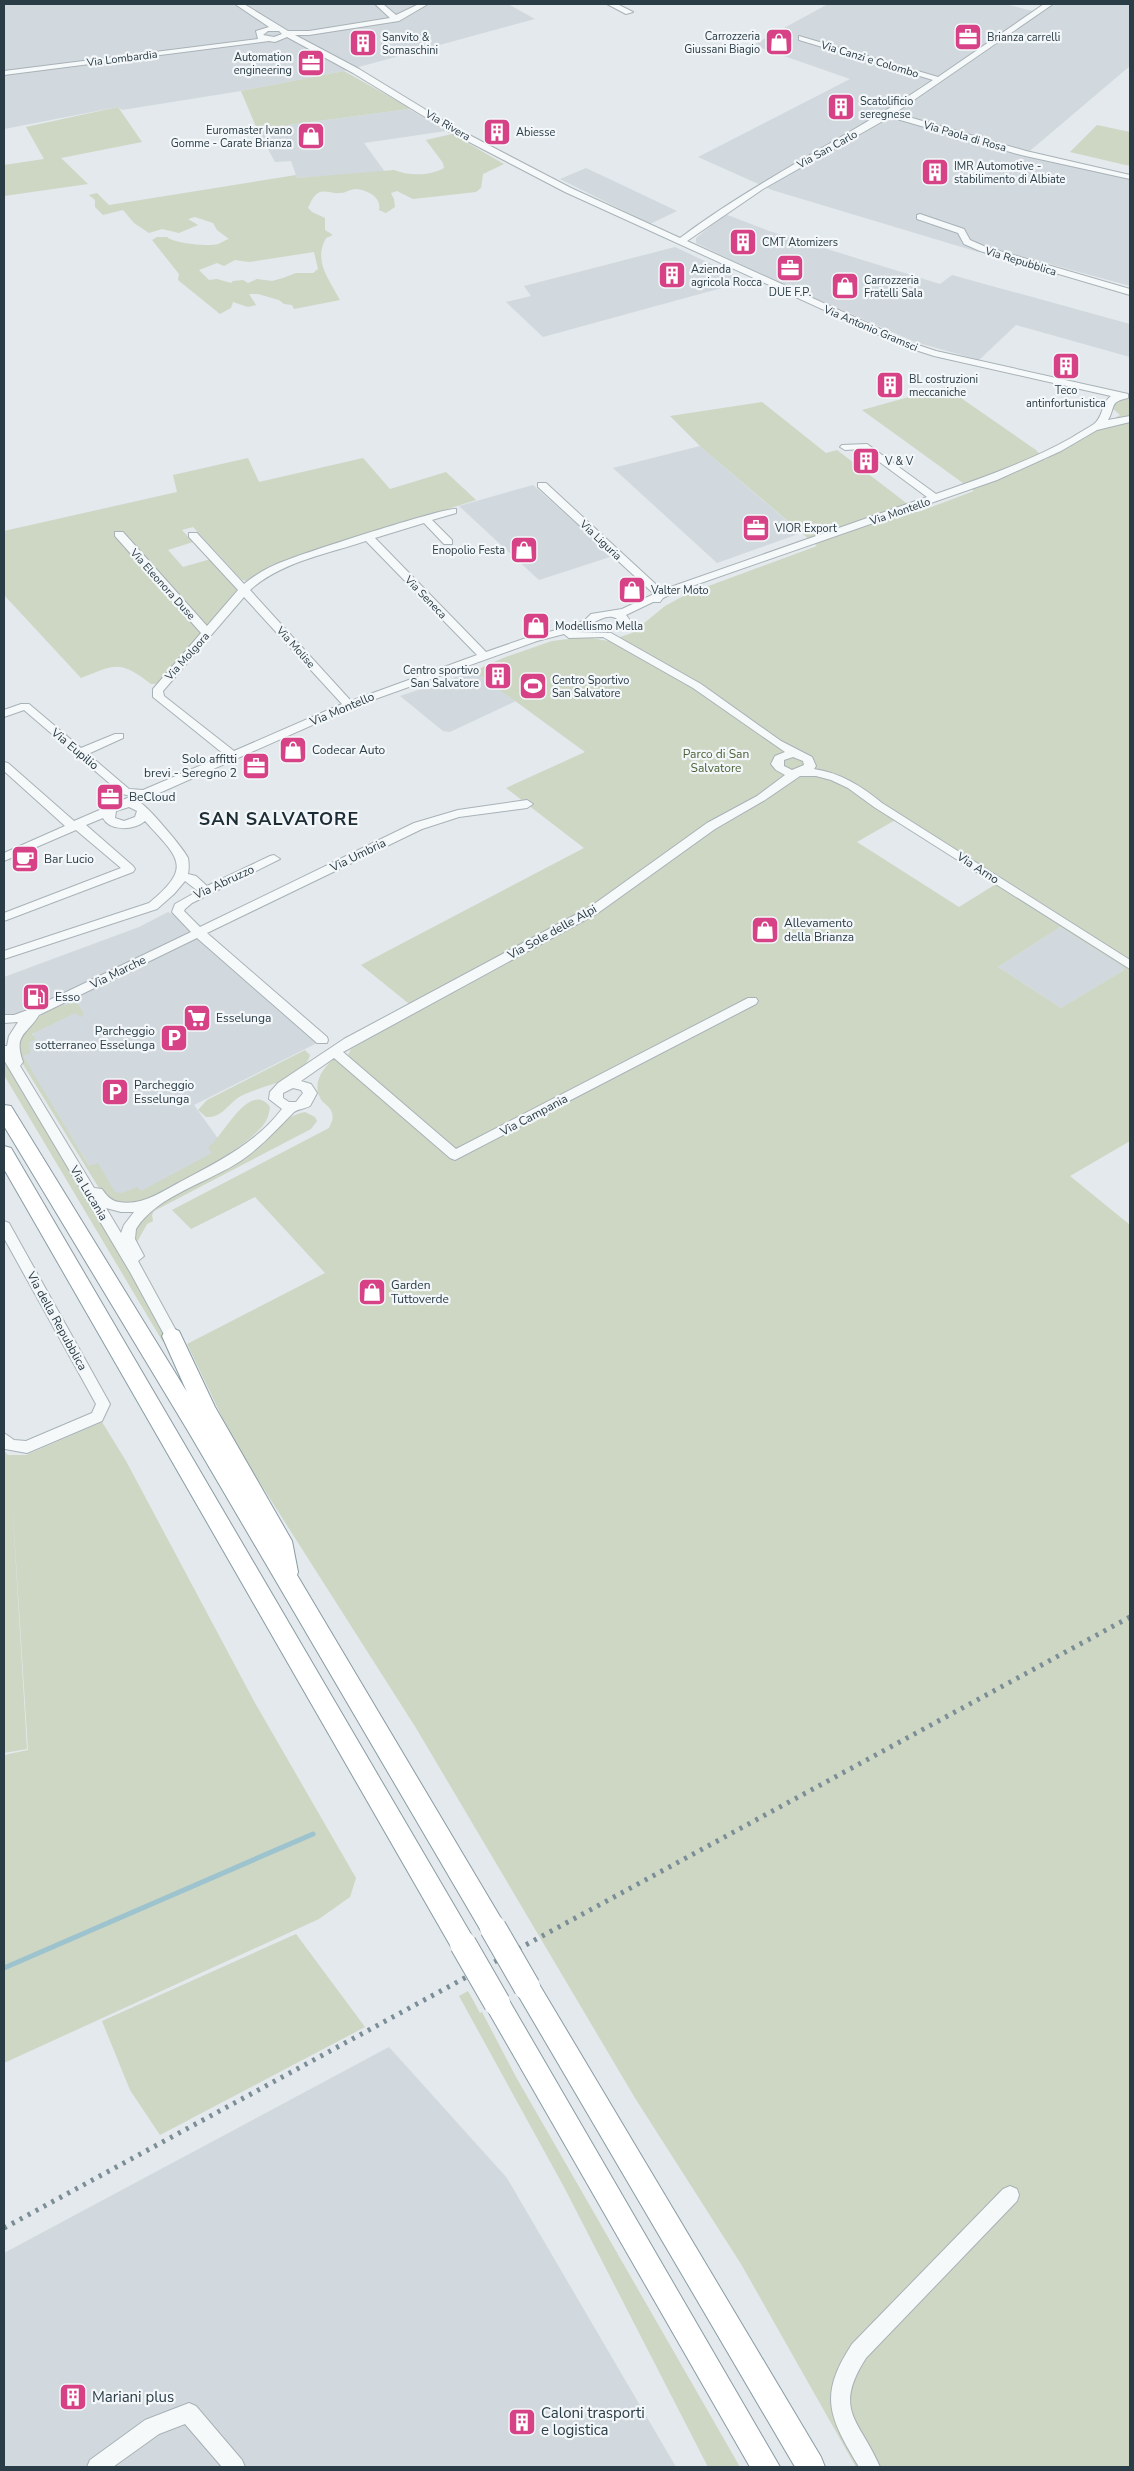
<svg xmlns="http://www.w3.org/2000/svg" width="1134" height="2471" font-family="'Nunito Sans',sans-serif">
	<rect width="100%" height="100%" fill="#e3e9ec"/>
	<g fill="#d1d9de">
		<polygon points="4,4 508,4 535,19 344,71 241,91 122,110 118,107 4,129"/>
		<polygon points="828,4 1005,4 1040,13 1055,4 1130,4 1130,66 1025,155 1130,179 1130,286 981,245 978,252 772,190 698,157 850,79 753,45"/>
		<polygon points="409,109 446,131 364,143 385,172 297,178 291,161 275,162 257,129"/>
		<polygon points="586,168 677,211 650,224 560,179"/>
		<polygon points="725,214 769,231 940,284 952,275 1130,324 1130,357 1016,325 979,360 915,342 766,277 696,243 696,238"/>
		<polygon points="675,247 747,281 543,337 506,302 531,296 524,286"/>
		<polygon points="700,446 801,533 717,563 613,468"/>
		<polygon points="533,485 613,556 539,580 459,506"/>
		<polygon points="474,671 516,701 450,732 443,731 400,696"/>
		<polygon points="168,912 178,917 319,1042 194,1105 219,1140 215,1153 124,1201 105,1192 20,1053 45,1017 37,1009 4,1017 4,977 139,927"/>
		<polygon points="1060,927 1123,966 1124,970 1061,1008 998,967"/>
		<polygon points="389,2047 507,2178 676,2467 4,2467 4,2253"/>
	</g>
	<g fill="#ced6c4" fill-rule="evenodd">
		<polygon points="344,71 408,107 409,109 257,129 241,91"/>
		<polygon points="118,107 142,142 61,158 88,184 4,196 4,165 44,159 26,127"/>
		<polygon points="1097,125 1130,132 1130,166 1070,152"/>
		<path d="M452 134 504 164 483 174 481 188 476 192 413 199 397 191 391 193 394 199 395 207 386 213 379 210C382 197 367 190 356 189 350 189 346 193 340 193 334 194 326 190 320 192 313 195 311 202 308 208L312 212 325 218V230L333 235 326 238C313 261 329 279 340 300L294 309 292 305 284 304 279 300 258 294H249L256 305 248 307 233 302 231 308 220 314 178 280 179 274 152 240 157 237H167C173 243 208 247 218 244 221 243 225 240 229 239L217 230 213 223 195 217 188 219 198 225 179 233 162 229 149 233 134 223 123 210 103 215 95 207V200L89 195 97 193 109 205 296 175 297 178 394 170C408 176 431 176 444 168L443 163 426 140ZM314 252 318 269 313 273H296L283 278 272 281 257 279 248 283 243 280 233 281 231 283 217 279 209 280 199 270 217 263 224 266 235 260 249 262Z"/>
		<path d="M945 387 1036 450 1045 460 1120 415 1113 409V404L1123 398H1130V417H1128L1130 418V1141L1070 1176 1130 1225V2467H856L741 2264 635 2098 416 1728 246 1461 221 1415 187 1344 325 1273 255 1197 191 1229 172 1210 329 1128C331 1123 334 1119 332 1113 331 1108 326 1105 322 1101 310 1084 324 1066 336 1057H349L348 1055 351 1049 418 1011 361 965 584 848 506 788 585 752 474 671 503 658 552 641 586 637 608 641 632 633 665 606 687 594 817 546 701 447 670 416 762 402 826 453 837 450 918 512 974 491 862 410ZM897 819 996 884 959 907 857 842ZM1060 927 1122 966 1124 970 1061 1008 998 967Z"/>
		<path d="M248 458 259 482 363 458 390 489 446 472 476 500 271 565 246 581 242 580 193 527 182 530 193 542 168 550 183 567 211 559 238 588 200 635 156 684H151C120 660 116 664 81 678L4 595V531L177 492 173 475Z"/>
		<path d="M77 1003 84 1014 81 1017 75 1013 32 1034 36 1039 29 1042 30 1053 23 1056 89 1166 98 1163 115 1192 122 1193 137 1187 141 1191 212 1153 208 1147C222 1139 249 1079 270 1107 269 1113 268 1119 264 1124 246 1149 147 1210 118 1204 112 1203 106 1197 102 1193L21 1061C10 1029 48 1005 77 1003Z"/>
		<path d="M305 1050 310 1055C302 1082 263 1084 241 1096 228 1103 223 1118 206 1117L198 1110 207 1100Z"/>
		<polygon points="4,1058 131,1269 168,1341 163,1342 4,1075"/>
		<path d="M305 1112 315 1117 317 1121 311 1129 154 1211 152 1215 153 1221 147 1224 136 1244 133 1229C155 1195 218 1180 251 1153 270 1138 281 1116 305 1112Z"/>
		<polygon points="102,1422 126,1461 255,1703 356,1878 350,1897 319,1919 4,2063 4,1755 28,1750 11,1484 27,1749 4,1753 4,1451 8,1455 26,1455"/>
		<polygon points="296,1934 365,2027 160,2135 130,2090 102,2021"/>
		<polygon points="468,1991 480,2013 482,2012 516,2077 740,2467 708,2467 564,2187 459,1996"/>
	</g>
	<g fill="none" stroke-linecap="round" stroke-linejoin="round">
		<polyline stroke="#9cc3ce" stroke-width="5" points="4,1968 313,1834"/>
		<g stroke="#a8b2b7" stroke-width="2">
			<g id="minor">
				<path d="M235 4H244L288 31H309L390 18 375 4H383L396 15 419 4H428L399 21 309 35H295L359 69 454 127 571 188 680 238C760 178 851 136 933 80L799 40V36L938 77 1044 4H1053L895 113 1026 151 1130 175V179L1021 155 890 117 763 189 687 241 909 342 936 351 1128 394V398C1109 402 1116 406 1108 420L1130 416V422L1097 430 1061 451 997 480 675 592 663 598 660 602H653L626 615 632 623 631 625H623C610 605 591 627 575 632L611 633 701 684 781 741 812 757 816 766 814 769C841 773 861 786 882 803L1130 960V969L874 807 848 788 831 780 816 776H800L765 800 715 829 598 913 343 1052 456 1149 748 998H756L758 1001 756 1004 455 1160 450 1158 334 1058 301 1081 311 1084 317 1093 310 1106C305 1109 296 1109 293 1113 276 1130 262 1146 242 1160 210 1182 157 1195 136 1229L135 1239 144 1256 138 1261 179 1336 177 1340H167L130 1272 4 1060V1046H7L9 1036 18 1022 4 1023V1015H14L33 1008 191 932 172 912 175 904 198 891 185 881 174 894 157 909 4 959V951L149 903C194 866 178 858 145 821 135 830 110 832 103 818L86 825 133 866 135 869 133 872 4 921V913L121 868 76 830 4 861V853L65 826 4 771V762L8 763 74 821 132 796 122 794 24 710 4 717V710L21 704H29L81 748 115 734H123V738L88 754 129 789 143 790 225 755 153 697V689L201 633 115 536V532H123L207 626 238 590 189 537V533H197L244 584C256 574 272 565 287 560 307 552 445 507 456 509V513L432 520 452 540V544H444L424 523 375 538 486 652 529 637 572 626 585 620 591 614 622 609 654 594 538 487V483H546L662 590 927 497 862 449 845 450 840 447 842 445 867 444 936 494C982 478 1028 462 1071 438 1078 433 1087 429 1094 424 1104 416 1101 403 1111 396L934 356 903 346 565 192 448 131 353 73 287 37 275 42 269 41 4 75V71L258 39 256 31 269 27ZM268 31H279L282 34 274 37 263 35ZM366 541 477 655 351 701 250 590C281 562 327 554 366 541ZM244 597 342 704 234 751 164 696 163 691ZM564 634 569 638 603 637 693 688 785 752 775 756 771 764 776 770 785 775 757 796 707 823 590 907 344 1039 278 1083 270 1092 269 1099 282 1109C255 1144 217 1162 180 1182 161 1192 142 1206 119 1202 111 1201 106 1195 102 1189L94 1188 20 1066 23 1062C13 1034 27 1035 39 1015L197 938 317 1043H327L328 1040 327 1037 207 933 422 829 459 817 527 808 533 804 527 800 458 810 414 823 200 927 184 911 185 909 192 903 280 859 274 855 270 856 207 886 196 876 188 874C189 869 189 864 188 858 184 849 146 804 139 802L353 707 537 641ZM793 757 803 761 804 765 792 770 784 766V760ZM129 807 137 811 135 817 124 821 115 818 116 811ZM293 1088 301 1090 303 1093 296 1102H289L283 1098V1093ZM106 1208 121 1212H134L124 1225 121 1233Z"/>
				<polygon points="607,4 617,4 633,12 626,14"/>
				<polygon points="920,214 964,229 970,240 986,247 1130,289 1130,295 980,251 964,244 958,233 917,219 917,215"/>
				<polygon points="4,1221 9,1223 110,1404 102,1421 27,1453 5,1449 4,1433 14,1440 26,1441 92,1413 96,1404 4,1238"/>
				<path d="M1010 2186 1017 2189 1019 2195 1017 2201 866 2358C832 2411 860 2420 880 2467H859C829 2417 818 2396 852 2344L1003 2189Z"/>
				<polygon points="189,2403 196,2406 242,2460 245,2467 222,2467 185,2424 159,2434 113,2467 87,2467 90,2460 145,2420"/>
			</g>
		</g>
		<g stroke="#899ca4" stroke-width="2">
			<g id="highway">
				<polygon points="4,1105 11,1106 187,1392 162,1336 165,1331 172,1328 179,1331 215,1407 292,1541 298,1572 297,1575 502,1920 506,1928 502,1936 493,1939 484,1936 188,1431 4,1126"/>
				<polygon points="4,1146 11,1148 14,1153 472,1936 476,1944 472,1952 463,1955 454,1952 4,1169"/>
				<polygon points="527,1975 536,1979 821,2457 825,2467 795,2467 518,1995 514,1987 518,1979"/>
				<polygon points="497,1991 506,1995 780,2467 750,2467 488,2011 484,2003 488,1995"/>
			</g>
		</g>
		<use href="#minor" fill="#f6f9fa" fill-rule="evenodd"/>
		<use href="#highway" fill="#fff" fill-rule="evenodd"/>
		<polyline stroke="#7b8e97" stroke-width="5" stroke-dasharray="3 6" stroke-linecap="butt" points="4,2228 1130,1617"/>
		<g stroke="#899ca4" stroke-width="28" stroke-linecap="butt">
			<g id="highway-bridge">
				<polyline points="493,1928 527,1987"/>
				<polyline points="463,1944 497,2003"/>
			</g>
		</g>
		<use href="#highway-bridge" stroke="#fff" stroke-width="26"/>
	</g>
	<defs>
		<g id="office-square" transform="scale(1.4375)"><rect x="-9" y="-9" width="18" height="18" rx="4" fill="#d74286" stroke="#f3f7f9"/><path d="M-6-3h4V-5.5h4V-3h4V5H-6ZM-1-4.5V-3h2v-1.5ZM-6 0V1H6V0Z" fill="#fff"/></g>
		<g id="shop-square" transform="scale(1.4375)"><rect x="-9" y="-9" width="18" height="18" rx="4" fill="#d74286" stroke="#f3f7f9"/><path d="M-5-2.5h2.3a2.7 3.5 0 0 1 5.4 0H5L5.5 6h-11ZM-1.5-2.5h3a1.5 2.3 0 0 0-3 0Z" fill="#fff"/></g>
		<g id="building-square" transform="scale(1.4375)"><rect x="-9" y="-9" width="18" height="18" rx="4" fill="#d74286" stroke="#f3f7f9"/><path d="M-4-6H4V6H1V3H-1V6H-4ZM-2.5-4.3h1.7v1.8h-1.7ZM.8-4.3h1.7v1.8H.8ZM-2.5-1h1.7V.8h-1.7ZM.8-1h1.7V.8H.8Z" fill="#fff"/></g>
		<g id="stadium-square" transform="scale(1.4375)"><rect x="-9" y="-9" width="18" height="18" rx="4" fill="#d74286" stroke="#f3f7f9"/><path d="M0-5a6.5 5 0 1 0 0 10a6.5 5 0 1 0 0-10ZM-3.5-1.8h7v3.6h-7Z" fill="#fff"/></g>
		<g id="cafe-square" transform="scale(1.4375)"><rect x="-9" y="-9" width="18" height="18" rx="4" fill="#d74286" stroke="#f3f7f9"/><path d="M-5.5-4.5H6V0H3Q3 3.5 0 3.5H-2.5Q-5.5 3.5-5.5 0ZM3-3.2v2h1.7v-2ZM-6 4.5H4V6H-6Z" fill="#fff"/></g>
		<g id="fuel-square" transform="scale(1.4375)"><rect x="-9" y="-9" width="18" height="18" rx="4" fill="#d74286" stroke="#f3f7f9"/><path d="M-5.5-6h7V0h2V4h1.3V-2.5L3-4.5l.8-.8L6-3V5H2.5V1h-1V6h-7ZM-4.2-4.7v3.2H.2V-4.7Z" fill="#fff"/></g>
		<g id="supermarket-square" transform="scale(1.4375)"><rect x="-9" y="-9" width="18" height="18" rx="4" fill="#d74286" stroke="#f3f7f9"/><path d="M-6-5.5h2.5l.6 2H6L4.5 2H-2.5L-4.4-4H-6ZM-1.5 3.2a1.3 1.3 0 1 0 .1 0ZM3 3.2a1.3 1.3 0 1 0 .1 0Z" fill="#fff"/></g>
		<g id="parking-square" transform="scale(1.4375)"><rect x="-9" y="-9" width="18" height="18" rx="4" fill="#d74286" stroke="#f3f7f9"/><path d="M-3.5-5.5H1a3.5 3.5 0 0 1 0 7H-1V5.5H-3.5ZM-1-3.4V-.6H.8a1.4 1.4 0 0 0 0-2.8Z" fill="#fff"/></g>
	</defs>
	<g fill-rule="evenodd">
		<use href="#office-square" x="968" y="37"/>
		<use href="#shop-square" x="779" y="42"/>
		<use href="#building-square" x="363" y="43"/>
		<use href="#office-square" x="311" y="63"/>
		<use href="#building-square" x="841" y="107"/>
		<use href="#building-square" x="497" y="132"/>
		<use href="#shop-square" x="311" y="136"/>
		<use href="#building-square" x="935" y="172"/>
		<use href="#building-square" x="743" y="242"/>
		<use href="#office-square" x="790" y="268"/>
		<use href="#building-square" x="672" y="275"/>
		<use href="#shop-square" x="845" y="286"/>
		<use href="#building-square" x="1066" y="366"/>
		<use href="#building-square" x="890" y="385"/>
		<use href="#building-square" x="866" y="461"/>
		<use href="#office-square" x="756" y="528"/>
		<use href="#shop-square" x="524" y="550"/>
		<use href="#shop-square" x="632" y="590"/>
		<use href="#shop-square" x="536" y="626"/>
		<use href="#building-square" x="498" y="676"/>
		<use href="#stadium-square" x="533" y="686"/>
		<use href="#shop-square" x="293" y="750"/>
		<use href="#office-square" x="256" y="766"/>
		<use href="#office-square" x="110" y="797"/>
		<use href="#cafe-square" x="25" y="859"/>
		<use href="#shop-square" x="765" y="930"/>
		<use href="#fuel-square" x="36" y="997"/>
		<use href="#supermarket-square" x="197" y="1018"/>
		<use href="#parking-square" x="174" y="1038"/>
		<use href="#parking-square" x="115" y="1092"/>
		<use href="#shop-square" x="372" y="1292"/>
		<use href="#building-square" x="73" y="2397"/>
		<use href="#building-square" x="522" y="2422"/>
	</g>
	<g text-anchor="middle" stroke-width="4.5" stroke-linejoin="round" paint-order="stroke">
		<g font-size="11" fill="#2a3c46" stroke="#f3f7f9" text-anchor="start">
			<text x="760" y="40" text-anchor="end">Carrozzeria<tspan x="760" dy="13">Giussani Biagio</tspan></text>
			<text x="382" y="41">Sanvito &amp;<tspan x="382" dy="13">Somaschini</tspan></text>
			<text x="987" y="41">Brianza carrelli</text>
			<text x="292" y="61" text-anchor="end">Automation<tspan x="292" dy="13">engineering</tspan></text>
			<text x="860" y="105">Scatolificio<tspan x="860" dy="13">seregnese</tspan></text>
			<text x="292" y="134" text-anchor="end">Euromaster Ivano<tspan x="292" dy="13">Gomme - Carate Brianza</tspan></text>
			<text x="516" y="136">Abiesse</text>
			<text x="954" y="170">IMR Automotive -<tspan x="954" dy="13">stabilimento di Albiate</tspan></text>
			<text x="762" y="246">CMT Atomizers</text>
			<text x="691" y="273">Azienda<tspan x="691" dy="13">agricola Rocca</tspan></text>
			<text x="864" y="284">Carrozzeria<tspan x="864" dy="13">Fratelli Sala</tspan></text>
			<text x="790" y="296" text-anchor="middle">DUE F.P.</text>
			<text x="909" y="383">BL costruzioni<tspan x="909" dy="13">meccaniche</tspan></text>
			<text x="1066" y="394" text-anchor="middle">Teco<tspan x="1066" dy="13">antinfortunistica</tspan></text>
			<text x="885" y="465">V &amp; V</text>
			<text x="775" y="532">VIOR Export</text>
			<text x="505" y="554" text-anchor="end">Enopolio Festa</text>
			<text x="651" y="594">Valter Moto</text>
			<text x="555" y="630">Modellismo Mella</text>
			<text x="479" y="674" text-anchor="end">Centro sportivo<tspan x="479" dy="13">San Salvatore</tspan></text>
			<text x="552" y="684">Centro Sportivo<tspan x="552" dy="13">San Salvatore</tspan></text>
		</g>
		<g font-size="11" fill="#2a3c46" stroke="#f3f7f9">
			<text transform="translate(122 58) rotate(-7)" y="4">Via Lombardia</text>
			<text transform="translate(870 59) rotate(17)" y="4">Via Canzi e Colombo</text>
			<text transform="translate(448 125) rotate(30)" y="4">Via Rivera</text>
			<text transform="translate(965 136) rotate(16)" y="4">Via Paola di Rosa</text>
			<text transform="translate(827 149) rotate(-29)" y="4">Via San Carlo</text>
			<text transform="translate(1021 261) rotate(17)" y="4">Via Repubblica</text>
			<text transform="translate(871 328) rotate(23)" y="4">Via Antonio Gramsci</text>
			<text transform="translate(900 511) rotate(-19)" y="4">Via Montello</text>
			<text transform="translate(601 540) rotate(43)" y="4">Via Liguria</text>
			<text transform="translate(163 584) rotate(48)" y="4">Via Eleonora Duse</text>
			<text transform="translate(426 597) rotate(46)" y="4">Via Seneca</text>
			<text transform="translate(296 647) rotate(48)" y="4">Via Molise</text>
			<text transform="translate(187 656) rotate(-48)" y="4">Via Molgora</text>
		</g>
		<g font-size="12" fill="#2a3c46" stroke="#f3f7f9">
			<text transform="translate(342 709) rotate(-23)" y="4">Via Montello</text>
			<text transform="translate(75 749) rotate(40)" y="4">Via Eupilio</text>
			<text transform="translate(358 855) rotate(-26)" y="4">Via Umbria</text>
			<text transform="translate(978 868) rotate(33)" y="4">Via Arno</text>
			<text transform="translate(224 882) rotate(-25)" y="4">Via Abruzzo</text>
			<text transform="translate(552 932) rotate(-29)" y="4">Via Sole delle Alpi</text>
			<text transform="translate(118 972) rotate(-26)" y="4">Via Marche</text>
			<text transform="translate(534 1115) rotate(-28)" y="4">Via Campania</text>
			<text transform="translate(89 1193) rotate(59)" y="4">Via Lucania</text>
			<text transform="translate(57 1321) rotate(61)" y="4">Via della Repubblica</text>
		</g>
		<g font-size="12" fill="#2a3c46" stroke="#f3f7f9" text-anchor="start">
			<text x="312" y="754">Codecar Auto</text>
			<text x="237" y="763" text-anchor="end">Solo affitti<tspan x="237" dy="14">brevi - Seregno 2</tspan></text>
			<text x="129" y="801">BeCloud</text>
			<text x="44" y="863">Bar Lucio</text>
			<text x="784" y="927">Allevamento<tspan x="784" dy="14">della Brianza</tspan></text>
			<text x="55" y="1001">Esso</text>
			<text x="216" y="1022">Esselunga</text>
			<text x="155" y="1035" text-anchor="end">Parcheggio<tspan x="155" dy="14">sotterraneo Esselunga</tspan></text>
			<text x="134" y="1089">Parcheggio<tspan x="134" dy="14">Esselunga</tspan></text>
			<text x="391" y="1289">Garden<tspan x="391" dy="14">Tuttoverde</tspan></text>
		</g>
		<g font-size="12" fill="#4c6236" stroke="#f3f7f9">
			<text x="716" y="758">Parco di San<tspan x="716" dy="14">Salvatore</tspan></text>
		</g>
		<g font-size="15" fill="#2a3c46" stroke="#f3f7f9" text-anchor="start">
			<text x="92" y="2402">Mariani plus</text>
			<text x="541" y="2418">Caloni trasporti<tspan x="541" dy="17">e logistica</tspan></text>
		</g>
		<g font-size="18" font-weight="bold" letter-spacing="1" fill="#1c2d36" stroke="#f3f7f9">
			<text x="279" y="825">SAN SALVATORE</text>
		</g>
	</g>
	<rect width="1134" height="2471" fill="none" stroke="#2a3c46" stroke-width="10"/>
</svg>
